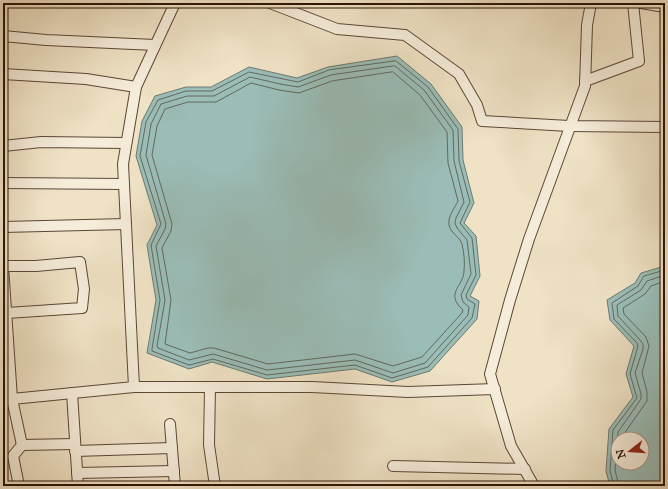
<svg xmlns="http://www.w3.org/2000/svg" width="668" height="489" font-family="'IM FELL Great Primer',serif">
	<rect width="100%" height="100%" fill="#efe2c5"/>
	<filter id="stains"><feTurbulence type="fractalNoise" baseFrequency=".005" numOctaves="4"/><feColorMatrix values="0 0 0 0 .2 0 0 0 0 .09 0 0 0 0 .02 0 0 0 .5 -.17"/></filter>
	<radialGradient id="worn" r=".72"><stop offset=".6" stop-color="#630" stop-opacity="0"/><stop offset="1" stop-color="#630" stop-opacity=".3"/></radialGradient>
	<g fill="#9abdb7" stroke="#6e7970" fill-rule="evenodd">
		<polygon points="397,56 431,84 462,127 463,160 474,203 464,223 476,236 480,276 470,296 479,301 477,319 430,371 392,382 355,369 267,379 212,362 189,369 147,353 156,300 147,245 157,225 136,156 142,121 155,96 186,87 211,87 249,67 297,78 328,67"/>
		<path d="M665 266V486H610L606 471 609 429 633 397 626 374 634 346 610 320 607 300 635 283 641 273ZM618 439H642V463H618Z"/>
	</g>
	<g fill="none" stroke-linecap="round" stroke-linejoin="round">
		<g stroke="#63685e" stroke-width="1">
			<polygon points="396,61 428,87 458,129 459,161 470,202 460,223 472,238 476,275 466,295 467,299 475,304 472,318 428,367 392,378 355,365 267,375 213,359 189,365 152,351 152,349 160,300 151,245 161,224 140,156 146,122 158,100 186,91 212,91 249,72 298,82 329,70"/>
			<polygon points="395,66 424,90 453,130 454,161 464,202 456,218 455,223 457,228 467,240 471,274 461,295 463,302 469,307 468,315 425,363 393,373 355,360 267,370 213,354 189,360 158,348 157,346 165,300 156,246 165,229 166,224 146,155 151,124 161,104 187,96 214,96 250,77 280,84 298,87 331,75"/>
			<path d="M393 72 420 95 447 132 448 163 458 201C455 207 450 214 449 220 447 232 459 235 462 244 464 252 465 263 464 271 464 286 444 293 463 310L462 313 422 357 393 366 355 354 268 364 214 348H208L190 353 165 344 171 300 162 248 171 231 172 224 152 155 157 126 165 109 188 102H216L251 83 279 90 299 93 332 81Z"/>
			<polyline points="624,439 624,434 647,401 647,392 642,373 649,346 646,337 624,314 623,308 645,294 651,286 665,281"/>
			<polyline points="614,486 610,471 613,430 637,398 630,374 638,346 637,343 614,319 612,303 638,286 644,276 665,270"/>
			<polyline points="619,486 615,470 618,432 641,399 641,394 635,373 643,349 643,344 640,340 618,316 617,305 641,290 647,281 665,275"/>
		</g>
		<g stroke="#5d4636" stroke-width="12">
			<g id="street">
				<polyline points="270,3 337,29 405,35 459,74 477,105 482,121 569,126 665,127"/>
				<polyline points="641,3 665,7"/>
				<polyline points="3,36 46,40 155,45"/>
				<polyline points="3,74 86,79 136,87"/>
				<polyline points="585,81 639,61 633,3"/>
				<polyline points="3,146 41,142 126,143"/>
				<polyline points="3,183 124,184"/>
				<polyline points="3,227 126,224"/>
				<polyline points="3,266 12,399 134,387 123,164 136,87 175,3"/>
				<polyline points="4,266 36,266 80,262 84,289 82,308 7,313"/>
				<polyline points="134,387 312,387 408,392 495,389"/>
				<polyline points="210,387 209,445 215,486"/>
				<polyline points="72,393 78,486"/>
				<polyline points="3,400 12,399 22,445"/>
				<polyline points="170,424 175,486"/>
				<polyline points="75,451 172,448"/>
				<polyline points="393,466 525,469"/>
				<polyline points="77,473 174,471"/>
				<polyline points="19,486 13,456 22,445 75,444"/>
				<polyline points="534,486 511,446 490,374 510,300 529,239 585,86 587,25 591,3"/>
			</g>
		</g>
		<use href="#street" stroke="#f5ecd9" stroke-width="10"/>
	</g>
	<rect width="668" height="489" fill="none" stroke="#efe2c5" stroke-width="16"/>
	<rect x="4" y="4" width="660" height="481" fill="none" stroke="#2c1206" stroke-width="2"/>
	<rect x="8" y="8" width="652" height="473" fill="none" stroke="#2c1206"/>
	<g transform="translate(630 451) rotate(253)"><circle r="19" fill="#f5ecd9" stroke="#a59585"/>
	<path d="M0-3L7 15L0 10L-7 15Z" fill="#8f2418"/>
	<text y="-6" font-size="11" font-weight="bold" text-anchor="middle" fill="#2c1206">N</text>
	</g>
	<rect width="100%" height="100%" filter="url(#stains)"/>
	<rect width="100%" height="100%" fill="url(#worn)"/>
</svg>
